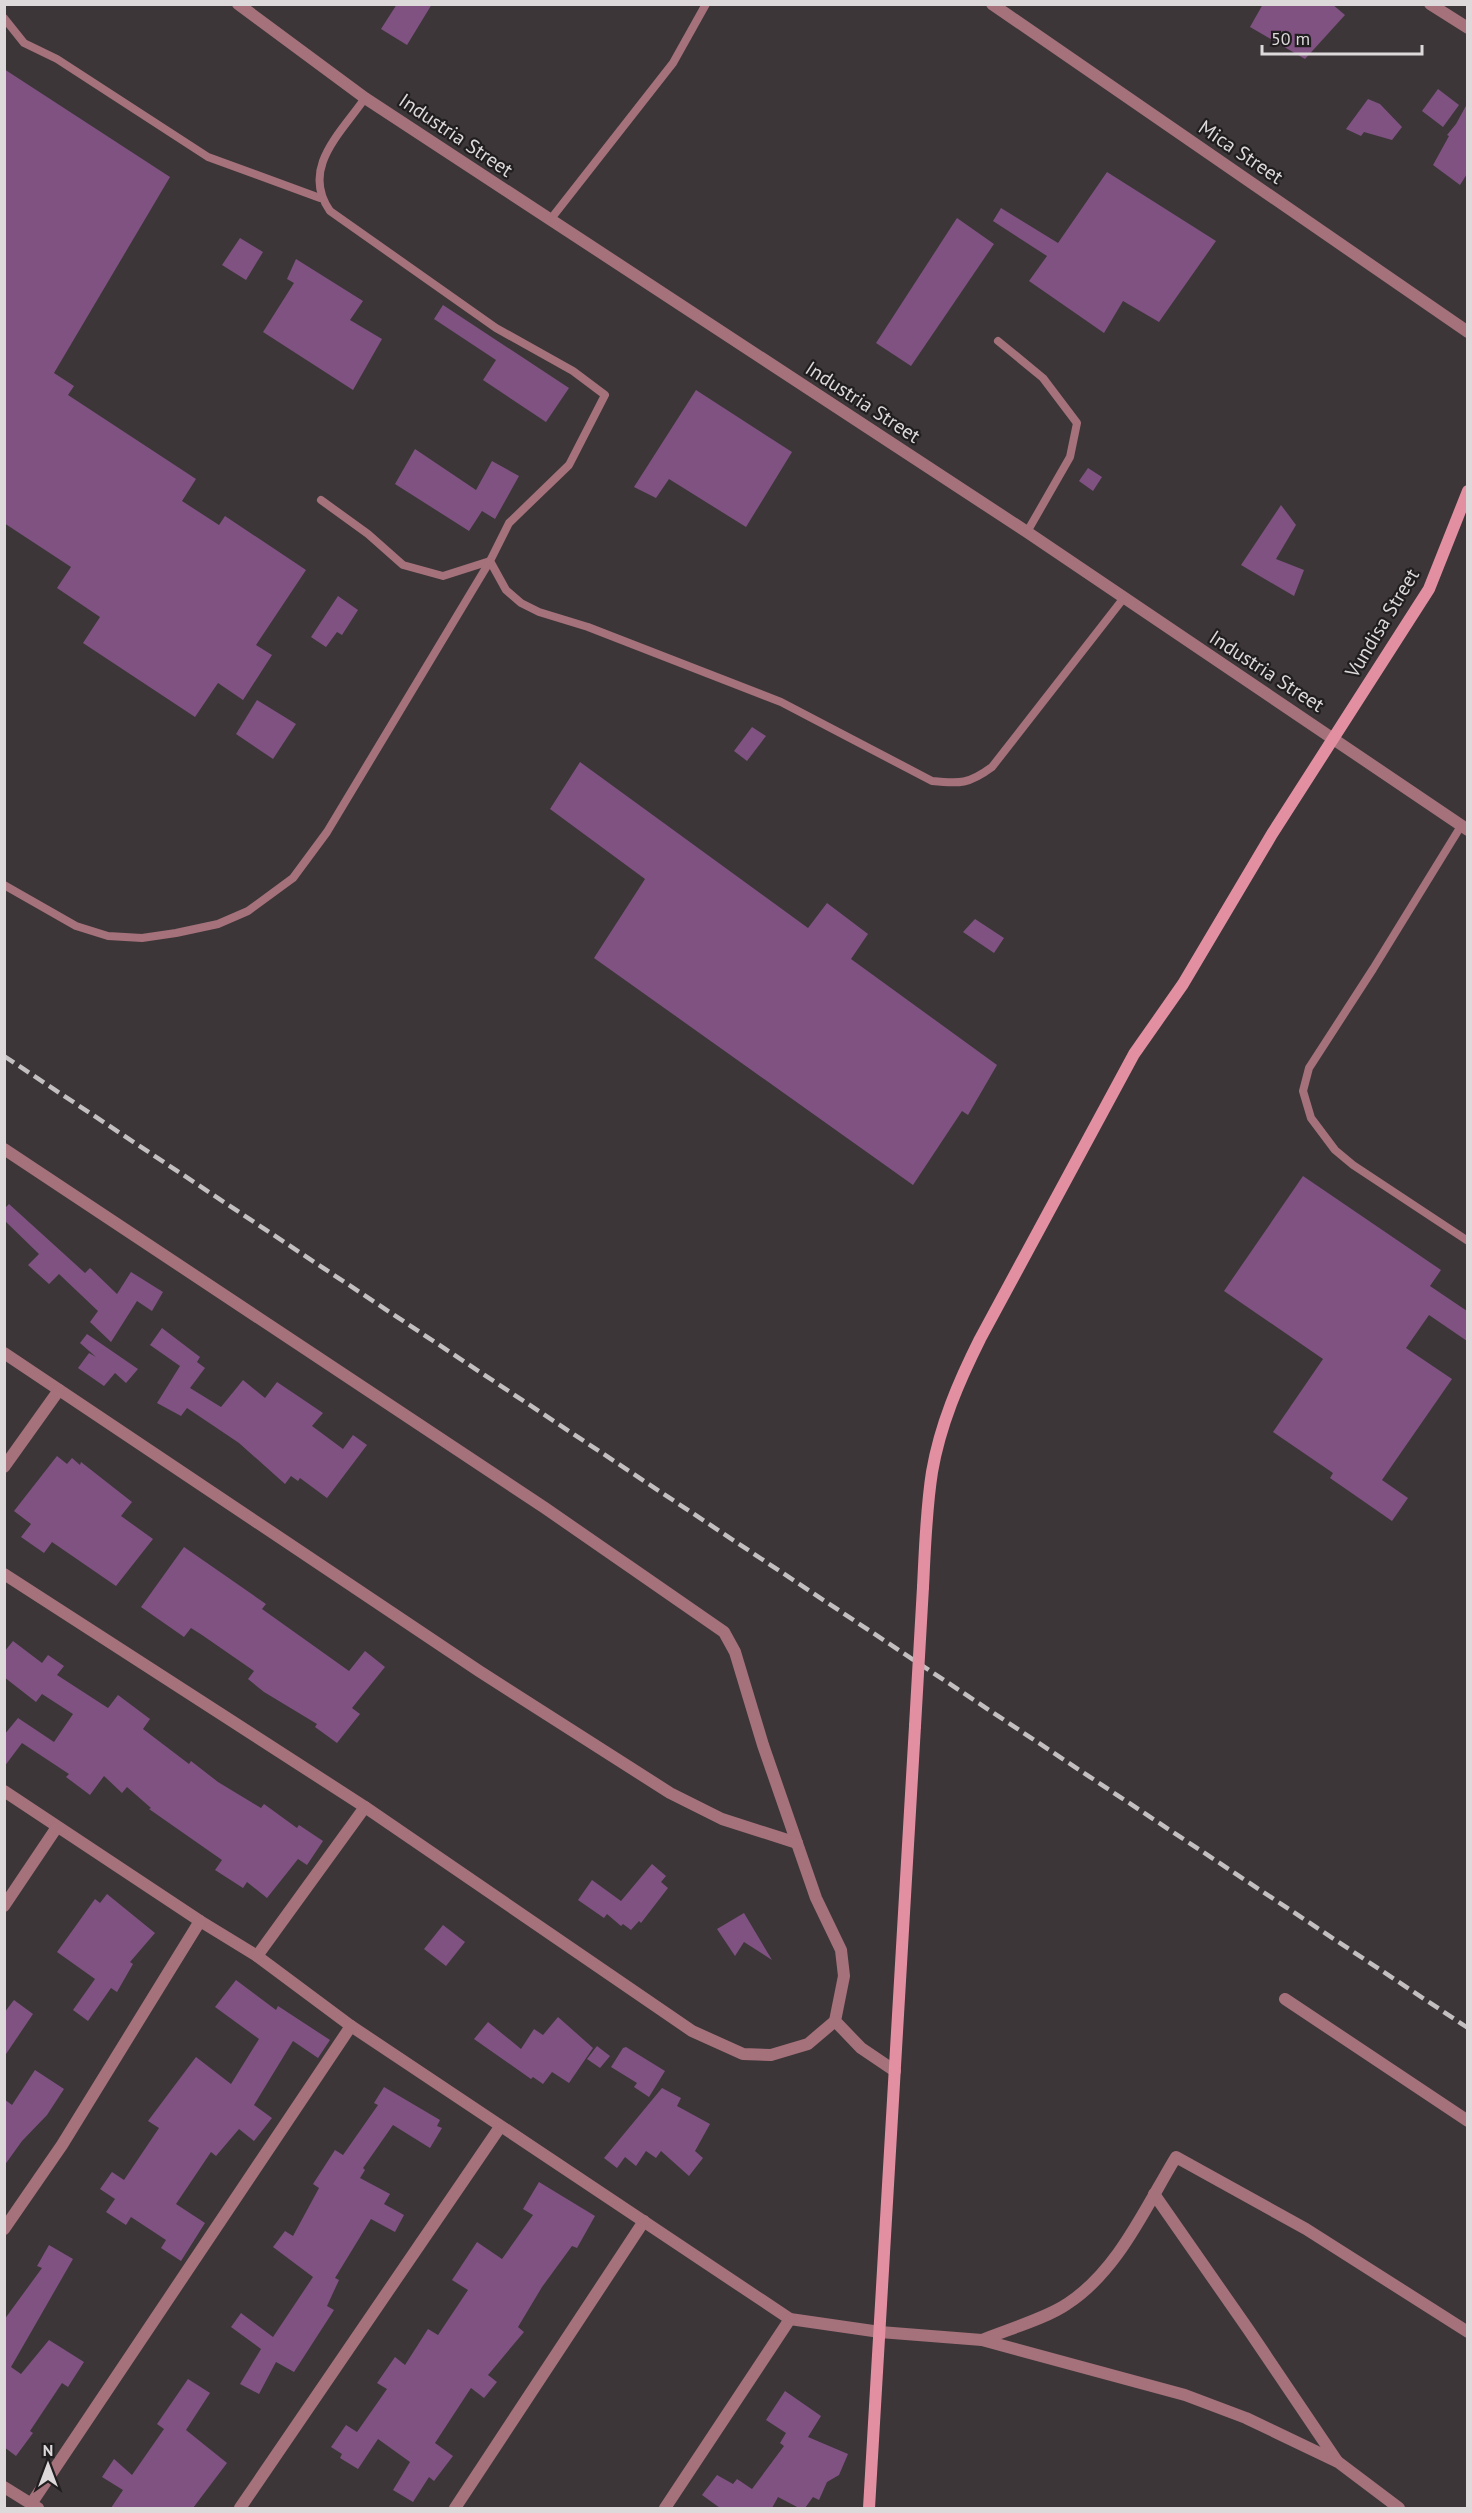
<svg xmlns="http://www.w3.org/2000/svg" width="1472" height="2513" font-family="'PT Sans',sans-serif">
	<rect width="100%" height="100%" fill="#3c3639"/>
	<g fill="#7f5281">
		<polygon points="397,4 432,4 407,45 381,29"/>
		<polygon points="1263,4 1332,4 1345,15 1305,59 1250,27"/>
		<polygon points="4,69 170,177 54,373 74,386 68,395 196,479 182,501 219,525 225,516 306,570 256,645 272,655 243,700 218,683 195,717 83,643 100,617 57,588 71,567 4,523"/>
		<polygon points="1438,89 1459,105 1443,127 1422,111"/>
		<polygon points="1368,99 1380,104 1402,127 1392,140 1364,132 1361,136 1346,129"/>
		<polygon points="1467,104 1467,174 1460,185 1433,165 1449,136 1447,135 1456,124"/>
		<polygon points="1107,172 1216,241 1159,322 1123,301 1104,333 1029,281 1047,256 993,221 1001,208 1058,243"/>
		<polygon points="957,218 994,244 911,366 876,343"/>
		<polygon points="240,238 263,252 246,280 222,265"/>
		<polygon points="296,259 363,301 350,320 382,339 353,390 263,332 294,283 287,279"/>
		<polygon points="443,305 569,388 546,422 483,380 496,360 434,319"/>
		<polygon points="696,390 792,452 746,527 669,479 656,498 634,487"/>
		<polygon points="415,449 476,490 492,461 519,476 495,519 482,511 469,531 395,484"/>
		<polygon points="1088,468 1102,477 1093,491 1079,481"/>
		<polygon points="1281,505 1296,525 1276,559 1304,570 1294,596 1241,565"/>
		<polygon points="338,596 358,610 342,635 337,632 326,647 311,637"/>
		<polygon points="257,700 296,724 273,759 236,734"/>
		<polygon points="752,727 766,736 747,761 734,751"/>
		<polygon points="580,762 808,928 827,903 868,934 851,959 997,1065 968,1115 962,1111 913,1185 594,958 645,879 550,809"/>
		<polygon points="975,919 1004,938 994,953 963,932"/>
		<polygon points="1303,1176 1441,1270 1430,1286 1467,1311 1467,1341 1429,1315 1406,1348 1452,1379 1382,1480 1408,1498 1392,1521 1330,1478 1333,1473 1273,1432 1323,1359 1224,1291"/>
		<polygon points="9,1204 85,1273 90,1268 117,1294 131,1272 163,1292 152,1311 137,1301 111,1342 90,1322 98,1311 59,1274 49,1284 28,1265 39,1254 4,1220 4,1209"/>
		<polygon points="162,1328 200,1357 197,1362 205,1368 190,1388 221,1407 243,1380 265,1398 277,1382 323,1413 312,1426 343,1449 353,1435 367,1445 327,1498 300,1478 298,1481 291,1476 285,1484 239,1443 187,1408 181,1416 157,1403 180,1366 150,1345"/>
		<polygon points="87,1334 138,1369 126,1383 115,1373 104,1386 78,1368 89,1353 96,1357 80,1343"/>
		<polygon points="57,1456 67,1464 72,1458 80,1465 81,1462 132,1502 121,1516 153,1539 116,1586 52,1542 44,1553 21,1537 31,1524 14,1511"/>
		<polygon points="184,1547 266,1604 262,1609 349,1671 365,1651 385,1667 352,1708 360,1714 337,1743 315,1727 317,1724 264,1692 248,1679 254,1671 202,1635 191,1628 184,1637 141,1607"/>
		<polygon points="13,1641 42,1663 48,1655 64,1666 57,1675 108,1708 118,1695 150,1719 143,1729 189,1764 191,1761 218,1782 261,1808 264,1804 297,1828 299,1825 323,1841 307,1865 298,1859 267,1898 247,1882 243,1888 215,1870 222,1860 149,1809 151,1808 127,1787 122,1793 104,1776 90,1795 66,1777 69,1774 22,1743 4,1767 4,1735 18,1718 54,1742 73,1714 42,1694 36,1702 4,1677 4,1652"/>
		<polygon points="652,1864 666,1876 661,1882 668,1888 641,1923 639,1921 631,1930 623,1924 621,1926 607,1914 604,1918 578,1900 592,1880 621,1901"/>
		<polygon points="107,1894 155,1933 130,1962 133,1964 117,1992 111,1988 88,2021 73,2010 95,1979 57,1952 95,1899 100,1903"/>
		<polygon points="744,1913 772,1960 744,1942 735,1956 717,1929"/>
		<polygon points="443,1925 465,1942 446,1966 424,1949"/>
		<polygon points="236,1980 276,2010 278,2006 330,2040 318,2058 293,2041 254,2105 272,2118 254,2141 239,2129 216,2156 211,2152 176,2204 205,2223 181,2261 161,2248 166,2240 131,2217 126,2225 106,2212 115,2199 100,2189 112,2172 124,2180 159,2128 148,2121 196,2057 231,2084 259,2039 215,2007"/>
		<polygon points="14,2000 33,2014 4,2057 4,2013"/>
		<polygon points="558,2017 593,2048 569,2083 552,2072 543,2084 533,2077 531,2079 474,2039 488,2022 521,2049 534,2029 543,2035"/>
		<polygon points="597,2046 610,2056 600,2068 587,2059"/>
		<polygon points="626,2047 665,2071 649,2097 634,2087 637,2083 611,2067 623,2048"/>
		<polygon points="35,2070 64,2089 47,2115 22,2141 4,2166 4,2099 12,2105"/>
		<polygon points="384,2087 440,2120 437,2126 442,2128 430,2148 393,2125 363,2168 365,2170 360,2178 390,2194 384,2204 404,2215 395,2232 371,2219 335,2278 339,2280 327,2306 334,2310 294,2372 276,2362 259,2394 240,2384 261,2349 231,2327 241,2313 273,2337 313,2277 273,2247 285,2231 293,2236 319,2188 313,2184 335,2150 343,2155 378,2105 374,2103"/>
		<polygon points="662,2088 681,2098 677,2106 710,2124 695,2151 703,2158 689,2176 661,2151 656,2158 646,2151 636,2166 625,2157 617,2168 604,2158"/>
		<polygon points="539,2182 595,2216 577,2248 572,2246 542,2287 518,2327 524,2332 488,2375 497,2382 484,2398 471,2388 435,2443 453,2456 434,2481 429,2477 413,2502 393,2490 410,2462 378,2439 358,2469 340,2458 342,2454 331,2447 346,2425 357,2432 387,2389 377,2383 395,2357 405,2365 428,2329 438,2335 468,2290 452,2280 477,2242 502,2259 533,2215 523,2209"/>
		<polygon points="49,2245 73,2259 11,2367 21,2374 49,2340 84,2362 68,2387 62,2383 30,2431 33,2433 16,2456 4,2447 4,2320 42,2268 37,2266"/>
		<polygon points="188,2379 210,2393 186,2430 227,2463 193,2508 111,2508 123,2490 102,2477 114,2459 132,2475 164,2429 157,2424"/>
		<polygon points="785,2391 821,2416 808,2437 848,2454 839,2475 827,2482 819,2500 813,2497 805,2508 799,2508 778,2497 772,2508 720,2508 702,2495 717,2475 733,2484 737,2479 752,2489 784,2446 780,2443 786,2433 766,2420"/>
	</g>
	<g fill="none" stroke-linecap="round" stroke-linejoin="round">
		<g stroke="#a5717b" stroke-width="8">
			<polyline points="4,18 24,43 57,59 208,157 320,198"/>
			<path d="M365 98C341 133 300 168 330 211L496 328 573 371 605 395 569 465 509 523 490 561 506 590 521 603 539 612 588 627 781 702 932 781C960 784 969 784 992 767L1123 599"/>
			<polyline points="550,220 673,63 706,4"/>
			<polyline points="998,341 1043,378 1077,423 1070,457 1027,532"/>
			<polyline points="321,500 368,534 403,565 443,576 490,561"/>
			<polyline points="1461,826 1373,969 1309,1068 1303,1091 1311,1118 1335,1150 1353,1165 1468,1241"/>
			<polyline points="4,885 76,926 108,936 142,938 176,933 218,924 248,911 293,878 327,832 490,561"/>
		</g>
		<g stroke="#a5717b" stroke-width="12">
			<polyline points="238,4 365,98 1027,532 1468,830"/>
			<polyline points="992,4 1468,332"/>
			<polyline points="1430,4 1468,28"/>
			<polyline points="4,1149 545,1508 724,1632 735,1652 763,1745 816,1898 841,1950 844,1976 835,2021 861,2048 895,2071"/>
			<polyline points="4,1353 479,1671 670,1793 722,1819 797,1843"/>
			<polyline points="4,1467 59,1390"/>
			<polyline points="4,1574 365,1807 692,2031 743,2054 771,2055 808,2044 835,2021"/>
			<polyline points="4,1791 200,1921 257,1956 351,2026 790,2319 880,2332 982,2340 1185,2395 1246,2418 1338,2462 1399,2508"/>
			<polyline points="4,1906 57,1827"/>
			<polyline points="257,1956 365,1807"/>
			<polyline points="1285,1999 1468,2121"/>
			<polyline points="1154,2194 1248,2329 1337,2461"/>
			<polyline points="4,2229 62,2145 200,1921"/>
			<path d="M982 2340C1006 2330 1047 2318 1067 2304 1118 2271 1145 2208 1176 2157L1306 2229 1468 2332"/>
			<polyline points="4,2487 38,2508"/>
			<polyline points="31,2504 351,2026"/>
			<polyline points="240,2508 500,2127"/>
			<polyline points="455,2508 644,2221"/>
			<polyline points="665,2508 790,2319"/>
		</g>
		<g stroke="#e28fa1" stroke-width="12">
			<path d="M923 1587C925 1548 926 1510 932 1472 940 1425 959 1381 980 1339L1134 1054 1183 984 1272 834 1429 589 1468 491"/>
			<polyline points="869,2508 915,1726"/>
		</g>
		<polyline stroke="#c3bfc1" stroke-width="4.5" stroke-dasharray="12 6" stroke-linecap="butt" points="4,1056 1468,2028"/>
		<polyline stroke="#e28fa1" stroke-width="12" points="915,1726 923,1587"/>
	</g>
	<g text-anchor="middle" stroke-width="4.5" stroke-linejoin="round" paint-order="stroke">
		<g font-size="20" fill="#ddd9db" stroke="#211e20">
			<text transform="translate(456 135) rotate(34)" y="7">Industria Street</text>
			<text transform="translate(1241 152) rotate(34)" y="7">Mica Street</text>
			<text transform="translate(863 402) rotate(33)" y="7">Industria Street</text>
			<text transform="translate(1382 623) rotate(-59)" y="7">Vundisa Street</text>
			<text transform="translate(1267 671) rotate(33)" y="7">Industria Street</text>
		</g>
	</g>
	<rect width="1472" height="2513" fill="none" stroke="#ddd9db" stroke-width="12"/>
	<g transform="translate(48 2465)" stroke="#211e20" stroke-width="4.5" paint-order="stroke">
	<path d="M0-4.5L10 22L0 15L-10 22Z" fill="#ddd9db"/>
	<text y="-9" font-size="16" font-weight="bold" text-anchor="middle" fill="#ddd9db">N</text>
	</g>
	<path d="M1262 45v9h160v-9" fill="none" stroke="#ddd9db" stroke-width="3"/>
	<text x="1271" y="45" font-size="18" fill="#ddd9db" stroke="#211e20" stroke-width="4.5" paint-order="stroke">50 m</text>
</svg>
